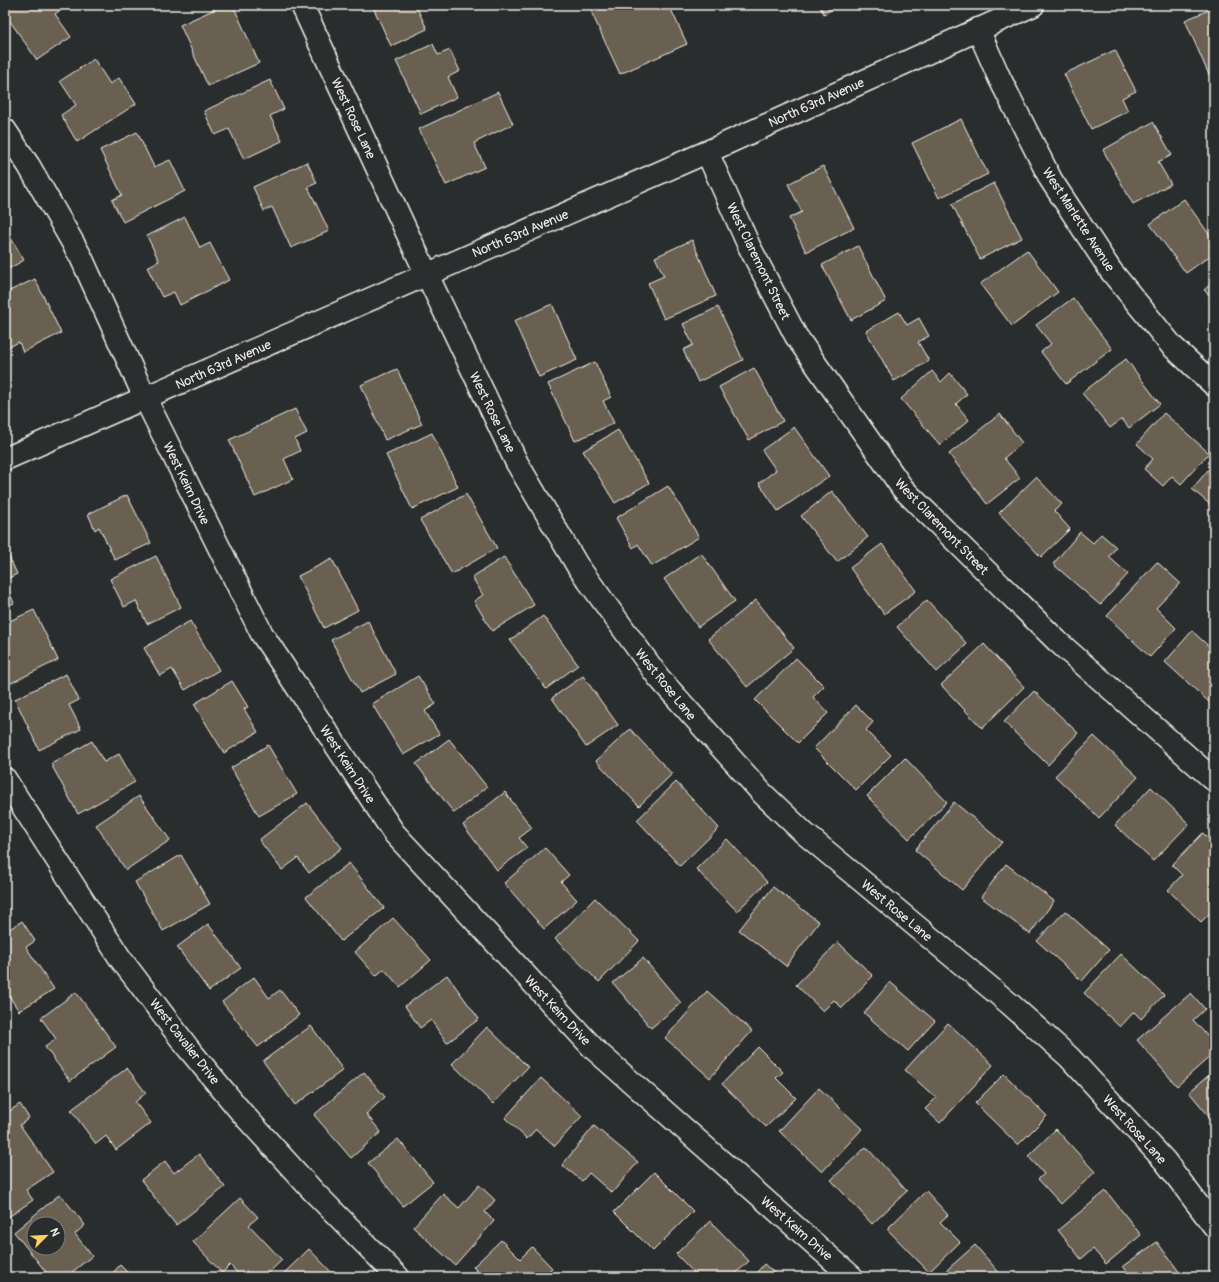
<svg xmlns="http://www.w3.org/2000/svg" width="1219" height="1282" font-family="Pangolin,sans-serif">
	<rect width="100%" height="100%" fill="#2a2d2e"/>
	<filter id="ink" filterUnits="userSpaceOnUse"><feTurbulence type="fractalNoise" baseFrequency=".025" numOctaves="2"/><feDisplacementMap in="SourceGraphic" scale="8" xChannelSelector="R" yChannelSelector="G"/><feConvolveMatrix kernelMatrix="1 2 1 2 8 2 1 2 1" color-interpolation-filters="sRGB"/></filter>
	<g filter="url(#ink)">
		<g fill="#696051" stroke="#f4f1e8" fill-rule="evenodd">
			<polygon points="5,5 67,5 55,14 71,37 37,60 5,14"/>
			<polygon points="224,5 233,5 259,63 208,86 180,25"/>
			<polygon points="372,5 423,5 417,8 427,29 391,46"/>
			<polygon points="588,5 669,5 687,44 620,74"/>
			<polygon points="819,5 840,5 824,14"/>
			<polygon points="1214,8 1214,73 1209,75 1185,20"/>
			<polygon points="433,44 438,55 450,50 460,71 448,77 457,97 421,114 396,61"/>
			<polygon points="1115,50 1136,91 1122,98 1128,111 1091,129 1064,74"/>
			<polygon points="94,59 110,84 119,78 136,104 77,142 61,115 76,105 60,81"/>
			<polygon points="270,80 284,109 270,116 282,141 244,159 229,129 215,135 204,111"/>
			<polygon points="498,92 513,124 474,143 485,167 446,185 419,129"/>
			<polygon points="961,119 988,174 939,198 912,143"/>
			<polygon points="1153,122 1172,155 1158,162 1171,184 1133,204 1103,150"/>
			<polygon points="137,132 154,167 170,160 185,191 123,222 112,200 122,195 100,150"/>
			<polygon points="307,162 317,183 308,187 329,231 291,248 272,207 264,211 253,187"/>
			<polygon points="823,166 854,228 806,252 789,218 802,212 788,184"/>
			<polygon points="994,183 1022,238 980,259 952,204"/>
			<polygon points="1184,199 1214,241 1214,253 1186,273 1150,224"/>
			<polygon points="185,217 200,248 210,243 229,280 180,305 174,292 162,297 147,267 159,261 147,236"/>
			<polygon points="5,228 24,260 5,271"/>
			<polygon points="692,240 716,296 664,319 648,283 664,276 655,257"/>
			<polygon points="858,246 886,301 851,320 822,265"/>
			<polygon points="1027,250 1058,292 1012,326 980,284"/>
			<polygon points="35,279 61,333 23,352 19,342 5,349 5,293"/>
			<polygon points="1214,281 1214,300 1204,290"/>
			<polygon points="1073,298 1112,349 1066,384 1041,352 1051,344 1036,325"/>
			<polygon points="552,304 577,360 539,377 514,321"/>
			<polygon points="718,307 743,360 698,382 683,350 693,345 683,324"/>
			<polygon points="899,312 907,325 919,318 929,336 918,342 929,361 894,381 866,331"/>
			<polygon points="1126,359 1160,404 1129,428 1122,419 1110,428 1082,393"/>
			<polygon points="595,362 611,397 603,401 614,423 575,441 548,384"/>
			<polygon points="754,368 783,421 749,440 719,387"/>
			<polygon points="397,369 422,424 385,440 361,385"/>
			<polygon points="932,371 941,382 950,373 967,394 956,404 969,420 940,445 901,399"/>
			<polygon points="295,409 307,433 295,439 300,451 284,459 293,479 255,497 229,440"/>
			<polygon points="1164,413 1209,453 1181,484 1172,476 1163,486 1144,469 1153,459 1137,444"/>
			<polygon points="1000,414 1022,443 1004,458 1020,478 987,504 949,454"/>
			<polygon points="794,427 829,476 778,511 759,483 776,470 762,450"/>
			<polygon points="618,430 649,483 615,503 583,451"/>
			<polygon points="432,433 458,487 412,509 386,455"/>
			<polygon points="1214,463 1214,508 1192,489"/>
			<polygon points="1036,477 1062,504 1054,511 1070,529 1041,557 999,513"/>
			<polygon points="668,486 699,537 652,566 638,544 633,548 616,518"/>
			<polygon points="832,491 868,537 837,562 801,516"/>
			<polygon points="466,494 497,548 452,574 420,520"/>
			<polygon points="127,495 151,543 115,560 99,527 95,530 88,514"/>
			<polygon points="1080,532 1093,543 1101,534 1116,547 1109,557 1128,574 1100,605 1053,564"/>
			<polygon points="882,544 916,591 884,614 850,568"/>
			<polygon points="5,548 17,574 5,580"/>
			<polygon points="701,553 735,601 698,627 664,579"/>
			<polygon points="156,556 181,607 147,624 136,601 124,607 110,579"/>
			<polygon points="504,557 534,605 492,631 474,601 483,595 472,577"/>
			<polygon points="332,559 358,610 324,628 298,576"/>
			<polygon points="1157,562 1180,583 1156,608 1176,628 1150,657 1107,616"/>
			<polygon points="5,583 14,603 5,607"/>
			<polygon points="756,600 794,648 747,687 708,639"/>
			<polygon points="927,600 967,644 937,672 897,627"/>
			<polygon points="34,610 58,660 5,686 5,623"/>
			<polygon points="543,616 578,665 546,689 510,640"/>
			<polygon points="190,621 219,670 185,690 172,669 160,676 144,648"/>
			<polygon points="368,621 396,674 360,693 331,640"/>
			<polygon points="1192,631 1214,651 1214,698 1210,703 1165,662"/>
			<polygon points="984,644 1024,687 982,728 941,685"/>
			<polygon points="796,658 824,686 813,697 828,713 798,743 755,700"/>
			<polygon points="66,674 79,700 69,705 81,729 39,750 15,699"/>
			<polygon points="418,676 436,704 425,711 439,734 403,755 372,704"/>
			<polygon points="583,676 618,725 586,747 552,698"/>
			<polygon points="232,681 248,707 244,709 258,732 224,753 194,704"/>
			<polygon points="1034,691 1078,733 1048,765 1004,722"/>
			<polygon points="856,705 873,722 866,730 891,755 856,790 814,748"/>
			<polygon points="630,729 672,774 639,806 596,761"/>
			<polygon points="1094,736 1138,777 1099,818 1055,776"/>
			<polygon points="449,739 487,787 454,813 416,764"/>
			<polygon points="92,741 104,762 119,754 135,782 78,814 51,764"/>
			<polygon points="268,745 297,794 259,816 231,768"/>
			<polygon points="905,758 947,802 909,839 867,796"/>
			<polygon points="676,782 719,828 680,866 637,820"/>
			<polygon points="1151,787 1189,824 1153,861 1115,825"/>
			<polygon points="505,792 532,828 519,838 527,848 497,870 463,825"/>
			<polygon points="139,796 170,840 126,870 96,825"/>
			<polygon points="954,802 1002,842 962,890 915,850"/>
			<polygon points="307,803 342,848 309,873 298,858 282,870 259,840"/>
			<polygon points="1203,833 1214,844 1214,909 1201,922 1168,890 1182,875 1172,865"/>
			<polygon points="727,839 767,882 737,911 696,869"/>
			<polygon points="545,848 569,875 561,882 577,900 544,929 504,883"/>
			<polygon points="181,855 210,904 163,931 135,882"/>
			<polygon points="349,863 384,908 341,941 306,897"/>
			<polygon points="1006,864 1054,901 1030,934 981,897"/>
			<polygon points="773,887 819,922 786,966 739,930"/>
			<polygon points="595,898 639,941 599,982 555,939"/>
			<polygon points="1065,911 1109,950 1082,981 1037,941"/>
			<polygon points="393,918 431,960 400,987 384,969 376,976 355,952"/>
			<polygon points="22,921 35,941 26,947 54,989 19,1011 5,990 5,932"/>
			<polygon points="208,924 241,968 209,991 177,947"/>
			<polygon points="838,942 873,976 842,1008 834,1000 823,1011 796,985"/>
			<polygon points="1121,954 1164,995 1141,1019 1134,1012 1120,1027 1084,993"/>
			<polygon points="643,958 681,1003 651,1028 613,983"/>
			<polygon points="447,975 479,1019 447,1043 431,1020 420,1028 405,1006"/>
			<polygon points="254,977 269,998 280,990 299,1015 258,1047 222,1002"/>
			<polygon points="890,982 935,1021 908,1051 864,1013"/>
			<polygon points="707,991 752,1031 710,1078 665,1038"/>
			<polygon points="76,992 116,1047 70,1081 45,1047 56,1039 41,1018"/>
			<polygon points="1191,993 1205,1009 1193,1020 1214,1043 1214,1053 1177,1086 1137,1040"/>
			<polygon points="948,1023 993,1065 940,1123 925,1109 936,1098 905,1070"/>
			<polygon points="311,1026 343,1070 295,1105 263,1061"/>
			<polygon points="487,1027 528,1067 493,1104 452,1064"/>
			<polygon points="758,1047 783,1072 776,1078 796,1098 766,1127 722,1084"/>
			<polygon points="127,1068 146,1093 135,1102 151,1123 116,1150 106,1136 96,1144 71,1110"/>
			<polygon points="1214,1071 1214,1122 1189,1092"/>
			<polygon points="364,1072 385,1097 366,1114 381,1132 351,1158 314,1115"/>
			<polygon points="1004,1074 1047,1116 1018,1145 975,1103"/>
			<polygon points="541,1078 582,1116 555,1146 536,1129 527,1139 505,1118"/>
			<polygon points="819,1088 862,1129 822,1172 779,1131"/>
			<polygon points="20,1104 29,1118 20,1125 53,1172 26,1190 33,1200 7,1218 5,1216 5,1114"/>
			<polygon points="594,1126 638,1162 612,1193 589,1173 582,1181 562,1165"/>
			<polygon points="1056,1129 1095,1172 1061,1204 1038,1179 1044,1174 1028,1156"/>
			<polygon points="398,1139 433,1182 403,1206 368,1163"/>
			<polygon points="866,1147 907,1191 872,1224 831,1180"/>
			<polygon points="199,1154 225,1187 176,1225 141,1180 165,1161 174,1173"/>
			<polygon points="654,1172 693,1211 653,1251 614,1212"/>
			<polygon points="479,1185 495,1200 485,1212 494,1221 455,1265 413,1227 443,1194 459,1208"/>
			<polygon points="926,1191 948,1215 940,1222 960,1242 929,1272 887,1229"/>
			<polygon points="1106,1191 1141,1235 1106,1264 1093,1249 1081,1259 1058,1230"/>
			<path d="M60 1194 85 1225 75 1234 92 1256 66 1277H50L14 1232ZM34 1224H58V1248H34Z"/>
			<polygon points="240,1198 258,1217 249,1225 282,1260 264,1277 241,1277 230,1265 222,1273 193,1242"/>
			<polygon points="710,1221 749,1261 732,1277 698,1277 676,1254"/>
			<polygon points="501,1240 520,1259 532,1247 552,1268 543,1277 483,1277 473,1267"/>
			<polygon points="1157,1242 1183,1277 1131,1277 1123,1266"/>
			<polygon points="975,1245 1003,1277 939,1277"/>
			<polygon points="309,1249 336,1277 280,1277"/>
			<polygon points="764,1264 779,1277 753,1277"/>
			<polygon points="120,1265 132,1277 109,1277"/>
		</g>
		<g fill="none" stroke-linecap="round" stroke-linejoin="round">
			<g stroke="#f4f1e8" stroke-width="25">
				<g id="minor">
					<polyline points="302,5 409,237 517,463 577,565 659,678 762,793 804,833 1010,1004 1069,1057 1165,1161 1214,1226"/>
					<polyline points="978,29 999,77 1051,180 1111,271 1172,346 1214,385"/>
					<polyline points="5,130 29,166 81,257 145,398 262,634 394,833 594,1049 852,1277"/>
					<polyline points="707,152 749,246 796,336 903,489 1057,641 1214,780"/>
					<polyline points="5,779 120,958 188,1048 242,1113 313,1191 398,1277"/>
				</g>
			</g>
			<g stroke="#f4f1e8" stroke-width="25">
				<polyline id="tertiary" points="5,459 707,152 1033,5"/>
			</g>
			<use href="#minor" stroke="#2a2d2e" stroke-width="22"/>
			<use href="#tertiary" stroke="#2a2d2e" stroke-width="22"/>
		</g>
	</g>
	<g text-anchor="middle" stroke-width="3" stroke-linejoin="round" paint-order="stroke">
		<g font-size="13" fill="#f4f1e8" stroke="#2a2d2e">
			<text transform="translate(816 102) rotate(-24)" y="5">North 63rd Avenue</text>
			<text transform="translate(354 118) rotate(65)" y="5">West Rose Lane</text>
			<text transform="translate(1079 219) rotate(57)" y="5">West Marlette Avenue</text>
			<text transform="translate(520 233) rotate(-23)" y="5">North 63rd Avenue</text>
			<text transform="translate(759 261) rotate(64)" y="5">West Claremont Street</text>
			<text transform="translate(223 364) rotate(-24)" y="5">North 63rd Avenue</text>
			<text transform="translate(493 412) rotate(64)" y="5">West Rose Lane</text>
			<text transform="translate(187 483) rotate(64)" y="5">West Keim Drive</text>
			<text transform="translate(942 526) rotate(46)" y="5">West Claremont Street</text>
			<text transform="translate(666 684) rotate(51)" y="5">West Rose Lane</text>
			<text transform="translate(348 764) rotate(57)" y="5">West Keim Drive</text>
			<text transform="translate(897 910) rotate(40)" y="5">West Rose Lane</text>
			<text transform="translate(558 1010) rotate(47)" y="5">West Keim Drive</text>
			<text transform="translate(185 1041) rotate(52)" y="5">West Cavalier Drive</text>
			<text transform="translate(1135 1129) rotate(48)" y="5">West Rose Lane</text>
			<text transform="translate(797 1228) rotate(41)" y="5">West Keim Drive</text>
		</g>
	</g>
	<rect width="1219" height="1282" fill="none" stroke="#2a2d2e" stroke-width="20"/>
	<rect x="10" y="10" width="1199" height="1262" fill="none" stroke="#f4f1e8" stroke-width="1.5" filter="url(#ink)"/>
	<g transform="translate(46 1236) rotate(66)"><circle r="19" fill="#2a2d2e" stroke="#7b7b78"/>
	<path d="M0-3L7 15L0 10L-7 15Z" fill="#ffd166"/>
	<text y="-6" font-size="11" font-weight="bold" text-anchor="middle" fill="#f4f1e8">N</text>
	</g>
</svg>
